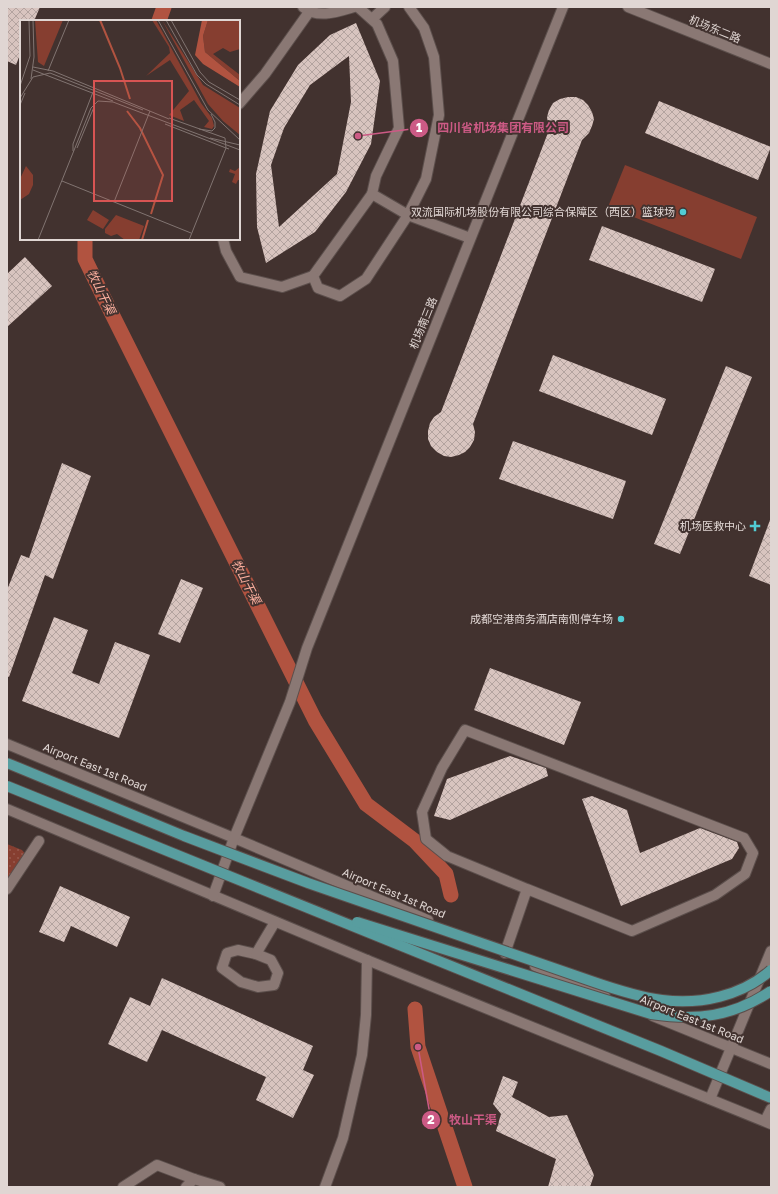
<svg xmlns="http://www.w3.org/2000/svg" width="778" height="1194" font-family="'Golos Text','Noto Sans SC',sans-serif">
	<defs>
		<pattern id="park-dots" width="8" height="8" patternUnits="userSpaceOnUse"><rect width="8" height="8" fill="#863e30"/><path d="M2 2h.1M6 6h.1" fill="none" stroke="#97594d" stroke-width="1.8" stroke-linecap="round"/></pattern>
		<pattern id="building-cross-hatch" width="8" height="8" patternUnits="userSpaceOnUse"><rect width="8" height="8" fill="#d8c4bf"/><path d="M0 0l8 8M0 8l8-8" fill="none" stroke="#b3a39f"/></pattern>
	</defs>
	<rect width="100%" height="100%" fill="#42322f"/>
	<polygon fill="url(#park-dots)" points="7,844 22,850 27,856 7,884"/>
	<polygon fill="#863e30" points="625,165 757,217 741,259 608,207"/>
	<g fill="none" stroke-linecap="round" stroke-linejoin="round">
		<g stroke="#b15340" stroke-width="15">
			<polyline points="159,21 164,7"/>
			<polyline points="85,239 85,259 103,296 315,720 366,804 415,841 446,874 451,895"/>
			<polyline points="415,1009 418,1047 465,1187"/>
		</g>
	</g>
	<g fill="url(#building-cross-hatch)" fill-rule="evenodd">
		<polygon points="7,7 40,7 34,21 21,21 21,52 16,65 7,61"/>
		<path d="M356 23 380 81 371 144 346 192 315 232 266 263 257 227 256 174 270 111 298 65 330 35ZM349 56 351 102 337 174 279 227 271 165 284 128 310 85Z"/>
		<polygon points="568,97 576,97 583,100 588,105 592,112 594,119 592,126 589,133 582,140 473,424 475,432 474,440 470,447 465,452 459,455 451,457 444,456 437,452 431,446 428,439 428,431 430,423 434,417 441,412 549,130 547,117 549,110 553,103 560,99"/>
		<polygon points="659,101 771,147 758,180 645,133"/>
		<polygon points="602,226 715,269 702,302 589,260"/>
		<polygon points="25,257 52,286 7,327 7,274"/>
		<polygon points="553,355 666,399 652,435 539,391"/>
		<polygon points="726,366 752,377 680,554 654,544"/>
		<polygon points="513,441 626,481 613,519 499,479"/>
		<polygon points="62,463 91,476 53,579 45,575 9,677 7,676 7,590 21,555 29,558"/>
		<polygon points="770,520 771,521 771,585 749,576"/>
		<polygon points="181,579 203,588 180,643 158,634"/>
		<polygon points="54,617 88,630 72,673 99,684 115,642 150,655 119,738 22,701"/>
		<polygon points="490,668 581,702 564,745 474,710"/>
		<polygon points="510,756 546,768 548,776 450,820 434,816 447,779"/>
		<polygon points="592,796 627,810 640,853 700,828 737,842 739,848 732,859 621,906 582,799"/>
		<polygon points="60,886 130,917 117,947 71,926 64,942 39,932"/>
		<polygon points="162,978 313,1046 303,1070 314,1075 293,1118 256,1100 266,1077 162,1030 147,1062 108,1044 130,997 150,1006"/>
		<polygon points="503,1076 518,1082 512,1097 549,1117 567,1115 594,1175 590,1187 548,1187 556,1159 496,1131 501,1114 493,1104"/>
	</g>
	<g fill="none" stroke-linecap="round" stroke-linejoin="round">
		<g stroke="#5c4f4c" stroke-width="12">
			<g id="minor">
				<path d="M303 7C318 19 337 12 354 7"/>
				<polyline points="358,7 377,24 393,61 399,128 376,176 372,194 408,215 470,238"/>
				<polyline points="628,7 771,64"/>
				<polyline points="372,19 385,7"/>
				<polyline points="239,104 265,74 309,12"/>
				<polyline points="372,194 313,276 318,288 340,296 366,279 408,215 426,179 439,115 434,57 424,28 409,7"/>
				<polyline points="223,239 226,251 240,277 282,287 313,276"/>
				<polyline points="7,744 234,838 428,920"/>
				<polyline points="7,809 367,960 771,1124"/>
				<polyline points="7,889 39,841"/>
				<polyline points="213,896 234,838 290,702 307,648 563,7"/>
				<polygon points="238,950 256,954 271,960 278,973 274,985 258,987 241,982 222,968 227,953"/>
				<polyline points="505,953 527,889 632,931 715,895 745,874 753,853 744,838 465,730 442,768 422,812 426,839 447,856 527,889"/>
				<polyline points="256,954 275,922"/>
				<polyline points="535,966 605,996"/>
				<polyline points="653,1016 771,1064"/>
				<polyline points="710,1099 771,951"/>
				<polyline points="765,1121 771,1109"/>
				<polyline points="123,1187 157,1165 194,1179"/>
				<polyline points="186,1187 194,1179 220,1187"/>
				<polyline points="325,1187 343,1138 362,1055 366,1015 367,960"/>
			</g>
		</g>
		<use href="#minor" stroke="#8a7874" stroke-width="10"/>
		<g stroke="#5c4f4c" stroke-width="12" stroke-linecap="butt">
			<g id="major-bridge">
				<path d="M7 763 184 836 308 883 591 981C614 989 638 997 662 1000 700 1005 742 996 771 970"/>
				<polyline points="7,786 661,1051 771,1098"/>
				<path d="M357 922 651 1014C697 1021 732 1017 771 991"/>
			</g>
		</g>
		<use href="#major-bridge" stroke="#589d9f" stroke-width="10"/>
	</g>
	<g fill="#51ccd3" stroke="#42322f" stroke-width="1.5">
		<circle cx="683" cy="212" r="4"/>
		<path d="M753 520h4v4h4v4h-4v4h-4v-4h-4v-4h4z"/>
		<circle cx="621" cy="619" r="4"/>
	</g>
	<g text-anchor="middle" stroke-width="4" stroke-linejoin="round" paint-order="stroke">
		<g font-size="11" fill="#e0d6d3" stroke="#42322f">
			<text transform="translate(715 29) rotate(22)" y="4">机场东二路</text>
			<text transform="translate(423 323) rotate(-68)" y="4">机场南三路</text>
			<text transform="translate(95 767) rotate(22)" y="4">Airport East 1st Road</text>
			<text transform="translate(394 893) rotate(23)" y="4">Airport East 1st Road</text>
			<text transform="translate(692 1019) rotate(22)" y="4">Airport East 1st Road</text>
		</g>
		<g font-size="11" fill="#e0d6d3" stroke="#42322f" text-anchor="end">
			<text x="675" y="216">双流国际机场股份有限公司综合保障区（西区）篮球场</text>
			<text x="746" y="530">机场医救中心</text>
			<text x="613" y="623">成都空港商务酒店南侧停车场</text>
		</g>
		<g font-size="12" font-style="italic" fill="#fdb09f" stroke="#42322f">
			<text transform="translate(101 292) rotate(64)" y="4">牧山干渠</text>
			<text transform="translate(246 582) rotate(63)" y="4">牧山干渠</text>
		</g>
	</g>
	<g transform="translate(20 20)">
		<rect width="220" height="220" fill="#42322f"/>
		<path d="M6 146 13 155V165L9 174 0 180V159ZM73 190 89 200 83 209 67 200ZM96 195 124 206 119 220H105L97 214 91 216 85 213V209Z" fill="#863e30"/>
		<path d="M15 0H43L24 46 18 42ZM132 0H136L181 83 192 98 194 106 192 109 184 107 189 101 174 80 160 90 164 101 149 95 169 71 150 40 126 56 150 33 149 27ZM142 0 183 65 220 88V115L203 101 188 84ZM188 0H220V29L210 32 203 28 193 34 220 55V61L185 32 183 16Z" fill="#863e30"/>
		<path d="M220 147V160H218L216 164 212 162 215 154 209 152 210 149 215 151Z" fill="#863e30"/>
		<path d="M182 0H188L183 16 185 32 220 61V67L183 44 175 35Z" fill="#b15340"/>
		<path fill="none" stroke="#b15340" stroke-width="2" d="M80 0 100 48 110 79M107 91 120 108 143 155 131 194M122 220 128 200"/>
		<path fill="none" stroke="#817471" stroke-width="1" d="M138 0 188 90 220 120M146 0 177 55 186 64 220 85M151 0 180 52 189 62 220 80M13 47 33 51 149 99M13 50 93 81M28 51 49 0M11 59 14 37 13 0M0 66 10 36 9 0M0 78 13 57 30 53 123 90M0 85 5 73M145 104 206 128 205 118 149 98M179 109 192 111 195 108V102L191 94M190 118 220 125M57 128 74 87M53 131V124L73 72M42 161 171 213M94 182 130 91M18 220 71 88 78 81 93 82 220 130M169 220 206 128 209 129"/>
		<path fill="#d85453" fill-opacity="0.15" stroke="#d85453" stroke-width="2" d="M74 61H152V181H74Z"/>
		<rect width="220" height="220" fill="none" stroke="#e0d6d3" stroke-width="2"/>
	</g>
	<path fill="none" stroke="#cc5a85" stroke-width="1.5" d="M358 136L419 128M418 1047L431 1120"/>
	<g fill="#cc5a85" stroke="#42322f" stroke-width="1.5">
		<circle cx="358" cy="136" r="4"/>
		<circle cx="418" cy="1047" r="4"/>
		<circle cx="419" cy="128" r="10"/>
		<circle cx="431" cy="1120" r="10"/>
	</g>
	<g font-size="12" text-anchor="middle" font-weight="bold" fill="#fff">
		<text x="419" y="132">1</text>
		<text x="431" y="1124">2</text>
	</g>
	<g font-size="12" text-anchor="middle" font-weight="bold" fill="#cc5a85" stroke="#42322f" stroke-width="4" stroke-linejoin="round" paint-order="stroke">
		<text x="503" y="132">四川省机场集团有限公司</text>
		<text x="473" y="1124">牧山干渠</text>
	</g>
	<rect width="778" height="1194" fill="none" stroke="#e0d6d3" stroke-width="16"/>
</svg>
